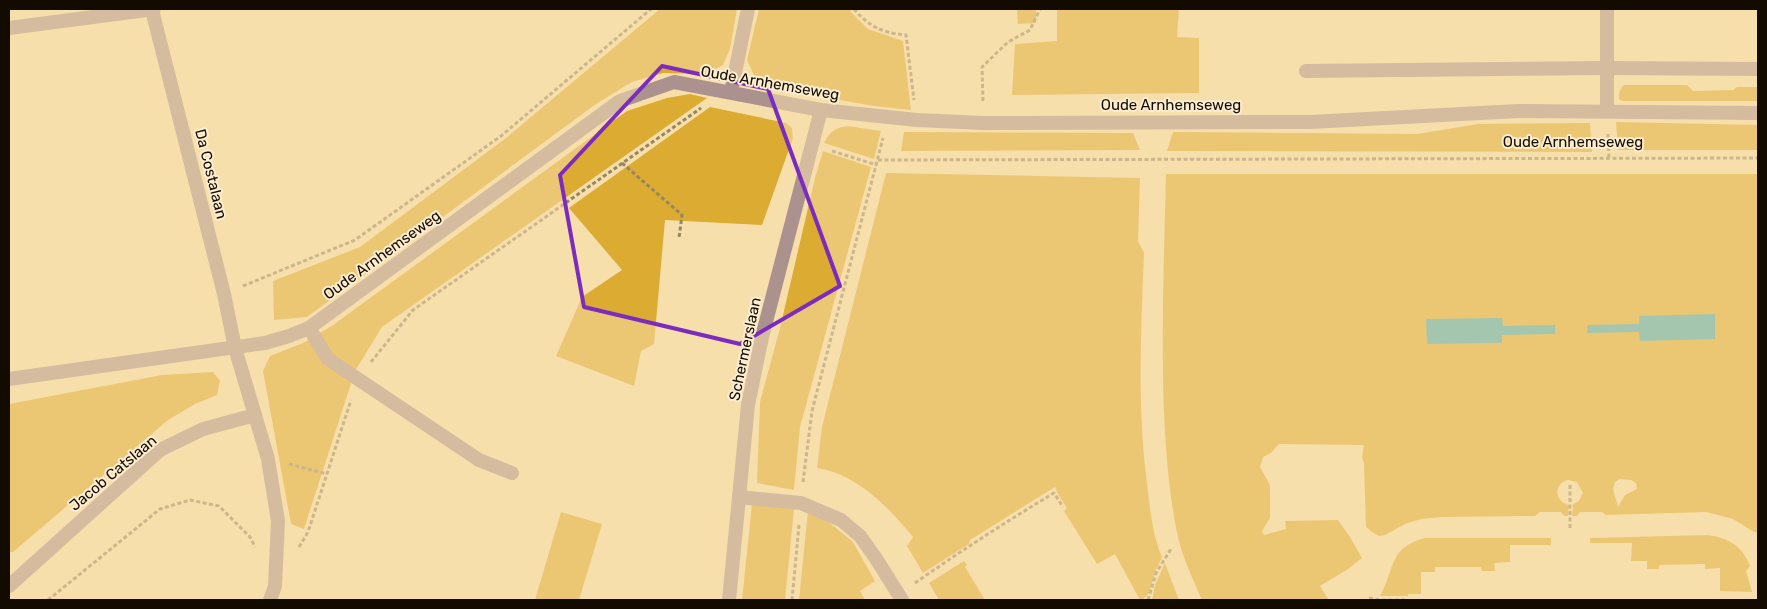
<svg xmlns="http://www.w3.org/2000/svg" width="1767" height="609" font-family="Rubik,sans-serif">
	<rect width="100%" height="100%" fill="#f7dfac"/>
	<g fill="#dcab32" fill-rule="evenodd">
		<polygon points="660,9 737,9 730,49 723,65 707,74 663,73 632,82 596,104 307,317 274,320 273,281 360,247 506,138"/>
		<polygon points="759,9 850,9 851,12 868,29 903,41 911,110 874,106 775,89 756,80 747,60"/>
		<polygon points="1017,9 1036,9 1036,23 1018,24"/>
		<polygon points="1057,9 1179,9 1177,37 1199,38 1199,93 1012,95 1015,44 1057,41"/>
		<path d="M1624 85H1687L1693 91 1733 90 1737 87H1758V101H1622L1619 99C1619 93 1619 90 1624 85Z"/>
		<polygon points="690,94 707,98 382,327 355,371 304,529 291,524 263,371 270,356 303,343 333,325 627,111 667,98"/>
		<polygon points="710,107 786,123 792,128 793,138 762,225 665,220 654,344 641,351 634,386 556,356 582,297 622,270 569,208"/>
		<polygon points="1616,122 1758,125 1758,150 1618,150"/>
		<polygon points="1590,123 1592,152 1167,151 1173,132 1417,134 1478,124"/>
		<path d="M848 126 881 131 874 159 824 143C830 131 835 128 848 126Z"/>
		<polygon points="904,132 1133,133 1140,150 901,151"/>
		<polygon points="823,151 871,167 800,427 794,490 757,483 760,402 780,328 815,178"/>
		<path d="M886 173 1140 178 1138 241 1144 253C1141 330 1137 407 1147 483 1150 508 1152 534 1162 557 1160 562 1157 567 1155 572 1151 582 1152 597 1140 600L1115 554 1097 564 1064 511 1067 508 1059 496 1055 487 970 540 969 544 923 573 907 546 913 537C888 507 857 474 817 468L822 427Z"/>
		<path d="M1166 174H1758V532H1754L1733 519 1706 512 1606 515 1602 512H1580L1577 516H1572L1573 504 1579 501 1583 493 1577 482 1568 480C1553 484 1554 501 1569 505L1568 516H1564L1561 512H1540L1535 516 1442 517 1421 519 1405 524 1385 535 1379 536 1372 532 1366 527 1364 464 1362 457 1364 445 1279 444 1271 453 1263 457 1260 467 1270 485V518L1262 531 1264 535 1286 529 1285 521 1338 520 1350 537 1362 558 1348 569 1320 586 1329 600H1202C1193 579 1183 559 1178 537 1169 496 1166 454 1164 413 1161 333 1164 254 1166 174ZM1620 479 1631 480 1636 483 1637 489 1625 495 1618 507 1613 489 1615 482Z"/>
		<polygon points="213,372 220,381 217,395 195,404 168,420 13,552 9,552 9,404 162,375"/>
		<polygon points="752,504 794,509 785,600 742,600"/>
		<polygon points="808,510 825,519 853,542 875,581 860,591 865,600 799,600"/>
		<polygon points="561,512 602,524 579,600 535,600"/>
		<path d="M1707 535C1727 537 1743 546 1750 566L1746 571 1752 592 1720 591V568L1705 569V564L1659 565V569H1647V561H1631L1632 543H1590V538Z"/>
		<path d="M1425 538H1551V545H1510V562L1494 563 1495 571H1482L1481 567H1435V572H1421V594H1408V596H1380C1396 567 1388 548 1425 538Z"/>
		<polygon points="964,561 967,565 965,567 985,600 939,600 929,583"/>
		<polygon points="1165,563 1179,600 1152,600 1155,585"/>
	</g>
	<g fill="#3fa8b4">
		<polygon points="1715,314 1715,339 1640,341 1639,332 1587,333 1587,325 1639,324 1639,316"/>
		<polygon points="1502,318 1503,326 1555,325 1555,334 1502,335 1502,343 1427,344 1426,319"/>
	</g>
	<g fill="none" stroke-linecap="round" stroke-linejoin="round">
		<g stroke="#978664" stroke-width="3" stroke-dasharray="4 2.5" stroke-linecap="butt">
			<path d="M854 9C869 27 883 33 906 35L914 100"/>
			<polyline points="983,101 982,67 1008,42 1030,30 1040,9"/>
			<polyline points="1608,134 1609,159"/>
			<polyline points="832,151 877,165"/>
			<polyline points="878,160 1758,158"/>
			<polyline points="622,163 682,215 679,238"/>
			<polyline points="243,286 355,240 501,136 651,9"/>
			<polyline points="371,362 413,310 701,108"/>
			<polyline points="289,464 327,474"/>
			<polyline points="803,482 812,411 883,138"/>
			<polyline points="1570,528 1570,484"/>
			<polyline points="299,547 308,532 351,400"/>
			<path d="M915 583C961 551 1007 521 1054 493L1063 507"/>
			<polyline points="1369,598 1380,600 1406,600"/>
			<polyline points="48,600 160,509 190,500 219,506 250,537 255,547"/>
			<polyline points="792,600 799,525"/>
			<polyline points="1148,600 1156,573 1171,549"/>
		</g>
		<g stroke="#ac928f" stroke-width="14">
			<polyline points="309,328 328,359 479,460 512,473"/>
			<polyline points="739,497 801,503 841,520 860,536 875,557 902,600"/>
		</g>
		<g stroke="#ac928f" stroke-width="14">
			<polyline points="1607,9 1607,110"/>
			<polyline points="152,10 224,294 235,348 268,459 278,521 275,586 270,600"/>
			<polyline points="9,28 154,9"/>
			<polyline points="1306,71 1607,68 1758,69"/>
			<polyline points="731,92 748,9"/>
			<polyline points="9,379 265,343 289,336 309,328 620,101 674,82 821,110 917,120 984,123 1310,122 1518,111 1758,113"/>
			<polyline points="9,586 160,450 203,429 255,415"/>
			<polyline points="729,600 748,405 762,337 821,110"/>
		</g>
	</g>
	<path d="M0 0H1767V609H0ZM662 66 768 89 840 286 740 344 584 307 560 175Z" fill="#f7dfac" fill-opacity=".55" fill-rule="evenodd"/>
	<path fill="none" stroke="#7b2cbf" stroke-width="4" stroke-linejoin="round" d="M662 66 768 89 840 286 740 344 584 307 560 175Z"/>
	<g text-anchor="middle" stroke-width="4" stroke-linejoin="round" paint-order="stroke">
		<g font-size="15" fill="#130b00" stroke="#fcedcf">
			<text transform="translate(770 83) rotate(10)" y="5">Oude Arnhemseweg</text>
			<text x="1171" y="110">Oude Arnhemseweg</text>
			<text x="1573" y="147">Oude Arnhemseweg</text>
			<text transform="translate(211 174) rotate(76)" y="5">Da Costalaan</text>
			<text transform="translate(382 255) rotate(-36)" y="5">Oude Arnhemseweg</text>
			<text transform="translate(745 349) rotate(-78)" y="5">Schermerslaan</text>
			<text transform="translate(113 473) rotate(-40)" y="5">Jacob Catslaan</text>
		</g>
	</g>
	<rect width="1767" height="609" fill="none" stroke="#130b00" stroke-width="20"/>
</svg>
